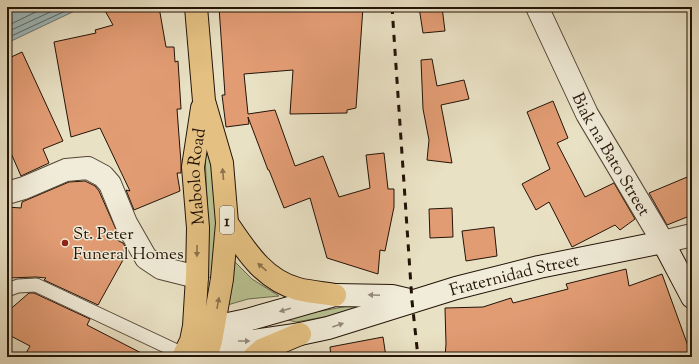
<svg xmlns="http://www.w3.org/2000/svg" width="699" height="364" font-family="'Sorts Mill Goudy',serif">
	<rect width="100%" height="100%" fill="#e9e1c4"/>
	<filter id="stains"><feTurbulence type="fractalNoise" baseFrequency=".005" numOctaves="4"/><feColorMatrix values="0 0 0 0 .2 0 0 0 0 .09 0 0 0 0 .02 0 0 0 .5 -.17"/></filter>
	<radialGradient id="worn" r=".72"><stop offset=".6" stop-color="#630" stop-opacity="0"/><stop offset="1" stop-color="#630" stop-opacity=".3"/></radialGradient>
	<g fill="#b8c292" stroke="#6e6a4c">
		<polygon points="207,120 219,222 214,277 207,278 208,223 205,154"/>
		<polygon points="231,258 252,279 279,296 248,299 224,306"/>
		<polygon points="381,300 380,307 296,322 288,320 294,316"/>
		<polygon points="218,345 245,351 238,357 215,357"/>
	</g>
	<polygon fill="#9dbbbf" stroke="#6c7875" points="7,7 83,7 7,43"/>
	<g fill="none" stroke-linecap="round" stroke-linejoin="round">
		<g stroke="#606763" stroke-width="1">
			<polyline points="7,26 46,7"/>
			<polyline points="7,32 61,7"/>
			<polyline points="7,38 74,7"/>
		</g>
	</g>
	<g fill="#e29c74" stroke="#231307">
		<polygon points="103,7 159,7 166,47 174,47 175,62 178,61 181,109 177,109 181,163 181,173 177,173 180,191 134,210 126,190 130,191 100,128 71,137 54,42 96,33 95,30 113,25"/>
		<polygon points="219,7 363,7 356,108 347,110 347,113 290,114 293,70 244,74 248,114 275,110 295,166 323,156 339,197 370,188 366,155 384,153 388,189 394,189 394,207 385,251 380,250 378,274 327,258 310,198 284,208 269,170 268,170 248,117 249,124 226,127 222,95 225,95"/>
		<polygon points="419,7 442,7 445,31 423,33"/>
		<polygon points="22,52 63,141 43,149 49,163 21,176 7,144 7,59"/>
		<polygon points="432,59 437,86 464,80 469,99 441,105 452,163 427,160 429,140 423,109 421,60"/>
		<polygon points="553,101 568,138 557,143 585,197 614,183 635,219 620,230 615,225 572,247 549,202 536,210 522,184 550,169 527,112"/>
		<polygon points="692,175 692,215 667,225 649,193"/>
		<polygon points="85,181 95,186 99,191 118,234 115,239 123,243 128,251 98,305 44,280 46,278 36,277 7,278 7,207 21,208 22,202 69,182"/>
		<polygon points="452,208 453,237 430,238 429,209"/>
		<polygon points="494,227 497,256 466,261 462,231"/>
		<polygon points="626,269 629,286 662,274 692,357 445,357 446,344 445,308 483,307 511,298 513,303 568,289 566,284"/>
		<polygon points="29,293 34,293 90,319 87,325 149,357 24,357 30,346 7,334 7,312"/>
		<polygon points="383,337 386,357 331,357 330,347"/>
	</g>
	<g fill="none" stroke-linecap="round" stroke-linejoin="round">
		<g stroke="#544636" stroke-width="15">
			<polyline id="service" points="7,290 18,286 36,285 185,355"/>
		</g>
		<g stroke="#544636" stroke-width="24">
			<g id="minor">
				<path id="s1" d="M537 7 587 114 663 242"/>
				<polyline points="7,193 24,188 66,170 88,168 103,176 110,184 126,223 146,258 161,268 197,277"/>
			</g>
		</g>
		<g stroke="#544636" stroke-width="24">
			<polyline id="tertiary" points="663,242 692,235"/>
		</g>
		<g stroke="#231307" stroke-width="24">
			<g id="secondary">
				<polyline points="196,326 214,327 247,320 335,295 392,296 409,300"/>
				<path id="s2" d="M193 341H254L300 334 328 328 456 288 539 267 663 242 692 297"/>
			</g>
		</g>
		<g stroke="#231307" stroke-width="24">
			<g id="trunk">
				<polyline points="196,7 204,101 222,163 227,223 222,279 211,341 206,357"/>
				<path d="M227 223C246 251 264 280 298 289 310 292 323 293 335 295"/>
				<path id="s3" d="M183 357 191 341 194 326 197 277 198 228 193 167 202 108"/>
				<polyline points="254,357 262,350 300,334"/>
			</g>
		</g>
		<use href="#service" stroke="#f1ecd9" stroke-width="13"/>
		<use href="#minor" stroke="#f1ecd9" stroke-width="22"/>
		<use href="#tertiary" stroke="#f1ecd9" stroke-width="22"/>
		<use href="#secondary" stroke="#f1ecd9" stroke-width="22"/>
		<use href="#trunk" stroke="#e4c082" stroke-width="22"/>
		<polyline stroke="#231307" stroke-width="3" stroke-dasharray="7 7" stroke-linecap="butt" points="392,7 412,301 418,357"/>
	</g>
	<defs><path id="oneway-solid" d="M-6-.8H1V-3.2L6.5 0L1 3.2V.8H-6Z"/></defs>
	<g fill="#8d724b">
		<use href="#oneway-solid" transform="translate(223 174) rotate(-95)"/>
		<use href="#oneway-solid" transform="translate(197 251) rotate(91)"/>
		<use href="#oneway-solid" transform="translate(262 267) rotate(-139)"/>
		<use href="#oneway-solid" transform="translate(218 303) rotate(-80)"/>
	</g>
	<g fill="#948a7a">
		<use href="#oneway-solid" transform="translate(374 295) rotate(-178)"/>
		<use href="#oneway-solid" transform="translate(285 310) rotate(164)"/>
		<use href="#oneway-solid" transform="translate(338 325) rotate(-19)"/>
		<use href="#oneway-solid" transform="translate(244 341)"/>
	</g>
	<circle fill="#8f2418" stroke="#f1ecd9" stroke-width="1.5" cx="65" cy="243" r="4"/>
	<g text-anchor="middle" stroke-width="3" stroke-linejoin="round" paint-order="stroke">
		<rect fill="#f1ecd9" stroke="#615446" stroke-width="1" x="220" y="206" width="14" height="28" rx="3"/>
		<g font-size="16" font-weight="bold" fill="#231307">
			<text x="227" y="226">1</text>
		</g>
		<g font-size="17" fill="#231307" stroke="#f1ecd9">
			<text dy="6" stroke="none"><textPath href="#s1" startOffset="165">Biak na Bato Street</textPath></text>
			<text dy="6" stroke="none"><textPath href="#s3" startOffset="183">Mabolo Road</textPath></text>
			<text dy="6" stroke="none"><textPath href="#s2" startOffset="330">Fraternidad Street</textPath></text>
		</g>
		<g font-size="17" fill="#231307" stroke="#f1ecd9" text-anchor="start">
			<text x="73" y="239">St. Peter<tspan x="73" dy="20">Funeral Homes</tspan></text>
		</g>
	</g>
	<rect width="699" height="364" fill="none" stroke="#e9e1c4" stroke-width="24"/>
	<rect x="8" y="8" width="683" height="348" fill="none" stroke="#231307" stroke-width="2"/>
	<rect x="12" y="12" width="675" height="340" fill="none" stroke="#231307"/>
	<rect width="100%" height="100%" filter="url(#stains)"/>
	<rect width="100%" height="100%" fill="url(#worn)"/>
</svg>
